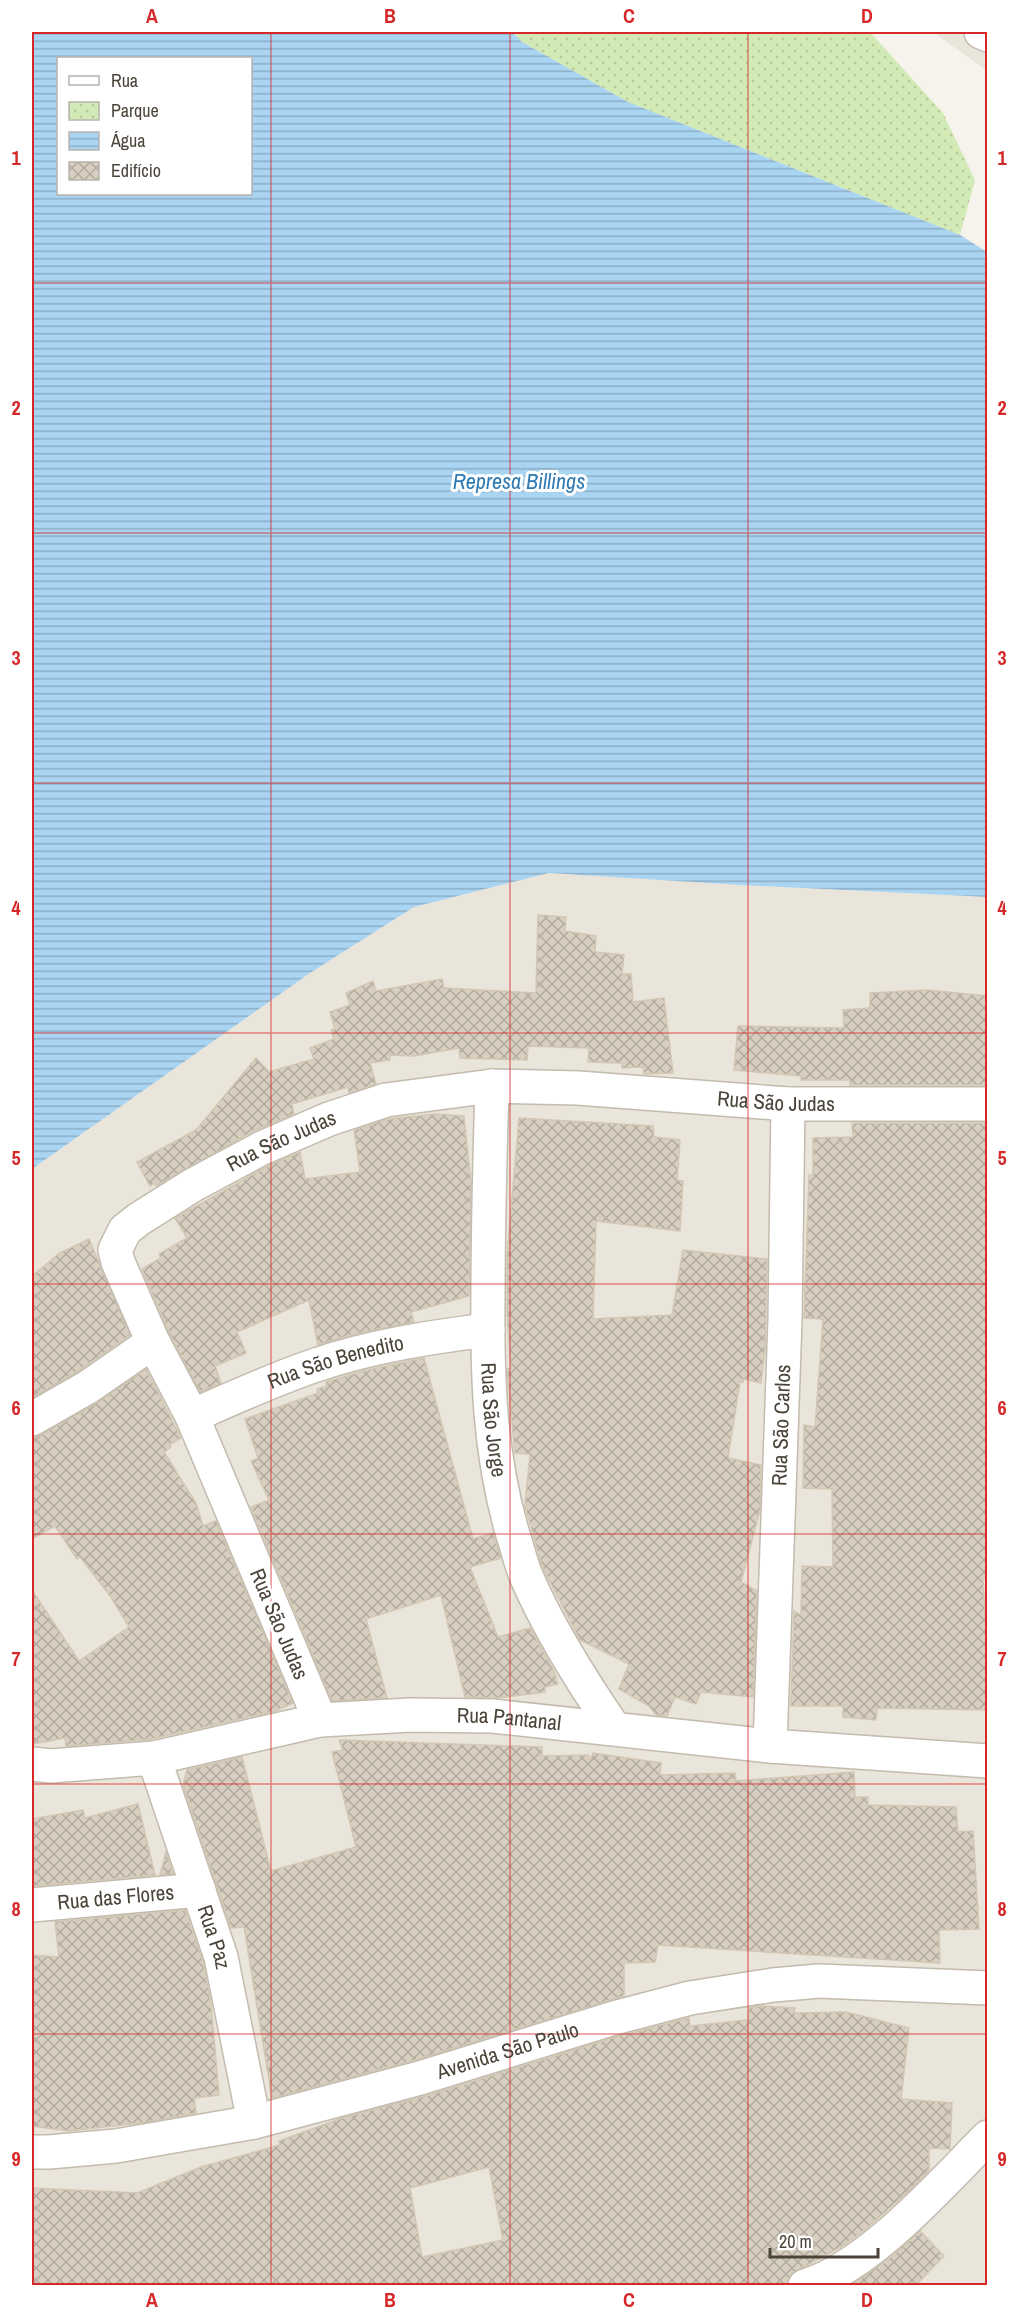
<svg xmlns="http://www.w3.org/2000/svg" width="1019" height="2317" font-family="'Archivo Narrow',sans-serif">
	<defs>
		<pattern id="park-dots" width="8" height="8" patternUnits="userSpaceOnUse" patternTransform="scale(1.5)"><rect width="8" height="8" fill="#d2eab5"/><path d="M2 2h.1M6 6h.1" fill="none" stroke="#b6ca9c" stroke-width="1.8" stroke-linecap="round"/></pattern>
		<pattern id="water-rules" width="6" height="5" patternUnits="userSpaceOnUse" patternTransform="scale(1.5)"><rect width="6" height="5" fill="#a9d4f2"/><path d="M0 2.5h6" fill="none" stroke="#8caec5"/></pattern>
		<pattern id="building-cross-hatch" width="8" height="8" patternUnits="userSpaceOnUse" patternTransform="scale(1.5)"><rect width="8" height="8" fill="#d8cfc1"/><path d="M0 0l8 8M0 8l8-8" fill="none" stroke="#b1aa9e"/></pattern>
	</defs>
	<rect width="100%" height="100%" fill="#f6f3ec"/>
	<g fill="#eae5da">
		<polygon points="933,32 987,32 987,71"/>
		<polygon points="549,873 740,885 987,897 987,2285 32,2285 32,1169 310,973 414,907"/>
	</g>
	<polygon fill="url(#park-dots)" points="512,32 870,32 943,113 975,180 960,235 628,102 522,42"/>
	<path fill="url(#water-rules)" fill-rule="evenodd" d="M32 32H512L522 42 628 102 960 235 987 252V897L740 885 549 873 414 907 310 973 32 1169ZM58 58H250V194H58Z"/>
	<g fill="url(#building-cross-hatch)" stroke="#d3c7b4" stroke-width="1.5" fill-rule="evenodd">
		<polygon points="538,915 566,917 565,931 596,936 595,952 624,955 622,974 631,974 633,1002 664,998 673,1073 644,1074 643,1067 622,1068 622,1063 588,1062 589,1048 528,1046 527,1060 460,1058 459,1048 414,1056 390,1055 390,1060 370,1063 376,1084 349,1093 348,1087 292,1104 294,1114 253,1131 156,1186 155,1183 150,1186 137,1162 196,1130 256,1058 269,1072 314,1059 310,1048 334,1039 331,1030 335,1029 330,1012 350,1005 346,993 373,981 376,991 442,979 444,988 536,993"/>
		<polygon points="927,990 987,996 987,1085 850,1085 850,1080 801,1080 801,1076 734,1070 738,1026 844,1028 843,1010 870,1008 870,993"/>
		<polygon points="435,1114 464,1116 471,1183 469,1296 411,1312 414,1322 354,1334 318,1345 309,1300 237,1332 246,1353 215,1366 221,1383 200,1392 170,1334 142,1269 161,1258 159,1254 187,1238 175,1218 270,1165 300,1152 305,1179 360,1172 354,1130 388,1119"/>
		<polygon points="519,1118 653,1126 654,1137 680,1140 677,1180 683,1181 680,1231 596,1221 593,1319 672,1315 683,1250 767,1259 765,1349 761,1383 743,1379 743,1382 740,1382 728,1458 761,1465 760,1510 741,1582 757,1591 753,1697 701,1692 696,1704 675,1697 667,1716 656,1715 649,1706 619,1689 629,1664 580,1640 542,1566 525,1506 530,1454 515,1453 508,1383 507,1369 511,1368 507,1314 507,1256"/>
		<polygon points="852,1123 987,1123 987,1579 983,1579 987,1643 987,1710 877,1708 876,1720 843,1717 843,1706 791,1706 794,1611 801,1615 802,1566 833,1567 832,1489 803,1488 804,1425 815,1427 823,1319 804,1318 809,1175 813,1175 813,1138 853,1137"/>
		<polygon points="89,1239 130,1335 78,1371 32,1398 32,1276 60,1253"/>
		<polygon points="424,1358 473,1539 493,1533 501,1558 470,1567 498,1637 530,1628 554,1671 558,1684 545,1687 545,1692 499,1698 465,1697 441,1595 366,1619 387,1698 332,1701 251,1507 269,1500 251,1461 258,1458 245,1419 318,1393 317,1389 327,1386 326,1382 363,1371"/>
		<polygon points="146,1369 181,1438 169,1445 171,1447 164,1452 196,1503 203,1526 216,1521 293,1703 275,1711 151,1739 66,1746 65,1738 32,1744 32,1590 79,1661 129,1627 111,1597 80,1557 77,1559 55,1526 32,1539 32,1438 41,1435 97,1403"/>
		<polygon points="339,1740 542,1747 542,1756 588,1755 590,1760 593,1753 661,1763 660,1775 735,1773 736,1781 854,1772 855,1797 868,1797 868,1805 956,1807 958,1832 973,1831 979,1929 939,1930 940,1963 658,1945 655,1962 624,1963 624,1996 415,2060 272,2098 244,1927 231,1928 183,1785 187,1770 242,1757 271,1871 356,1847 332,1752 343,1750"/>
		<polygon points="138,1804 155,1875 32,1886 32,1819 83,1810 85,1818"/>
		<polygon points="166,1852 173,1874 160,1875"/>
		<polygon points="185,1910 203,1962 211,2004 219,2095 194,2098 196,2113 147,2122 69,2131 32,2126 32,1955 59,1957 55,1922"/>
		<path d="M761 2006 795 2008 794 2013 846 2012 909 2028 901 2099 952 2103 950 2149 929 2148V2170L913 2187 867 2228 844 2245 791 2274 787 2286H32V2188L137 2193 201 2167 280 2145 279 2141 342 2118 426 2096 619 2036 689 2018 690 2026 748 2020 749 2008ZM489 2167 503 2240 422 2257 410 2188Z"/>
		<polygon points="920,2231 944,2256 915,2286 850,2286 890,2258"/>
	</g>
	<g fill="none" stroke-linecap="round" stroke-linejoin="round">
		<g stroke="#c2bbae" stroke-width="36">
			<g id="minor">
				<polyline points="981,32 988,35"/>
				<path id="s1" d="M492 1086C490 1154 488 1223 488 1291 487 1376 489 1453 513 1535 518 1549 521 1565 527 1578 550 1631 581 1680 614 1728"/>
				<path id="s2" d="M192 1416C233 1398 274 1379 316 1365 372 1346 430 1337 488 1330"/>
				<polyline points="32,1419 88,1387 153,1342"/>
				<path id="s3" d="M320 1720 192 1416 153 1342 118 1262 115 1250 125 1230 139 1219 193 1185 262 1148 329 1119 386 1100 492 1086 578 1088 788 1104H988"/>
				<path id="s4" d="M770 1746 785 1320 788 1104"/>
				<path id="s5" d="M154 1758 221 1957 254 2122"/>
				<path id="s6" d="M32 1764 51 1766 154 1758 320 1720 411 1715 492 1716 770 1746 988 1761"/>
				<path id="s7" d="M32 1905 199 1890"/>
				<path id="s8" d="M32 2152H49L116 2146 254 2122 420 2078 614 2018 690 1998 773 1985 819 1981 988 1988"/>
				<path d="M805 2286C870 2266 940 2185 988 2137"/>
			</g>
		</g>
		<use href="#minor" stroke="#fff" stroke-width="33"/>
	</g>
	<path fill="none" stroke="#d62828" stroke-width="1.5" stroke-opacity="0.55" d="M271 32V2286M510 32V2286M748 32V2286M32 283H988M32 533H988M32 783H988M32 1033H988M32 1284H988M32 1534H988M32 1784H988M32 2034H988"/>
	<g text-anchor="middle" stroke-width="6" stroke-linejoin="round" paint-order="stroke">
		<g font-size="21" fill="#4b4439" stroke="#fff">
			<text dy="7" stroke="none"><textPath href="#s3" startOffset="1220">Rua São Judas</textPath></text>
			<text dy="7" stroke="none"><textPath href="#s3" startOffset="716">Rua São Judas</textPath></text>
			<text dy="7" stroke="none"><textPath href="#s2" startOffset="154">Rua São Benedito</textPath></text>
			<text dy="7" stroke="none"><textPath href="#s1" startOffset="334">Rua São Jorge</textPath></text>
			<text dy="7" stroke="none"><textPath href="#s4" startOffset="321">Rua São Carlos</textPath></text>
			<text transform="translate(279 1624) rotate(67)" y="7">Rua São Judas</text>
			<text dy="7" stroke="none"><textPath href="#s6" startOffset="482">Rua Pantanal</textPath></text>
			<text dy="7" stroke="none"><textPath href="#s7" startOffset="84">Rua das Flores</textPath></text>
			<text dy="7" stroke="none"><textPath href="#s5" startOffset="189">Rua Paz</textPath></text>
			<text dy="7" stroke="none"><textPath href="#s8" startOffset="488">Avenida São Paulo</textPath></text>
		</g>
		<g font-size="22" font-style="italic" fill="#2e7ab2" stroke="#fff">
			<text x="519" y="489">Represa Billings</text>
		</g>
	</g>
	<rect width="1019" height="2317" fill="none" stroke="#ffffff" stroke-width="66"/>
	<rect x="57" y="57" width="195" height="138" fill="#ffffff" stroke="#b7b4b0" stroke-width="1.5"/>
	<rect x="69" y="76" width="30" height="9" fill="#ffffff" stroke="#b7b4b0" stroke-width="1.5"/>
	<text x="111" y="87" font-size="18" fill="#4b4439">Rua</text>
	<rect x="69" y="102" width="30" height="18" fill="url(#park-dots)" stroke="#b7b4b0" stroke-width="1.5"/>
	<text x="111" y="117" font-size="18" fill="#4b4439">Parque</text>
	<rect x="69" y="132" width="30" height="18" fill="url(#water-rules)" stroke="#b7b4b0" stroke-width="1.5"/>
	<text x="111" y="147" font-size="18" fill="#4b4439">Água</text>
	<rect x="69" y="162" width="30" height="18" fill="url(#building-cross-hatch)" stroke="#b7b4b0" stroke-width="1.5"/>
	<text x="111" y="177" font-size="18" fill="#4b4439">Edifício</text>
	<path d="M770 2248v9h108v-9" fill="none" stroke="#4b4439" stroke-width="3"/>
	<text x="779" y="2248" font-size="18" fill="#4b4439" stroke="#ffffff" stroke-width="4.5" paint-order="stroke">20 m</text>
	<rect x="33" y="33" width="953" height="2251" fill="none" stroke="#d62828" stroke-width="2"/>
	<g font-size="20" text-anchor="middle" font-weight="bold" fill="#d62828">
		<text x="152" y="23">A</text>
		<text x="390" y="23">B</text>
		<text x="629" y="23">C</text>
		<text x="867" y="23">D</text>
		<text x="16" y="165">1</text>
		<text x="1002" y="165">1</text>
		<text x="16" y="415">2</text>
		<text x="1002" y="415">2</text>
		<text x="16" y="665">3</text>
		<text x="1002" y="665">3</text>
		<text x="16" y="915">4</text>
		<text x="1002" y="915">4</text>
		<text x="16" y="1165">5</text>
		<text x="1002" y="1165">5</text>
		<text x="16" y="1415">6</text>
		<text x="1002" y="1415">6</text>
		<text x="16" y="1666">7</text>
		<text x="1002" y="1666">7</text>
		<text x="16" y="1916">8</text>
		<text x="1002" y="1916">8</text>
		<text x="16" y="2166">9</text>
		<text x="1002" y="2166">9</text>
		<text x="152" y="2307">A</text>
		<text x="390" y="2307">B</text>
		<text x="629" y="2307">C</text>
		<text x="867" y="2307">D</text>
	</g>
</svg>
